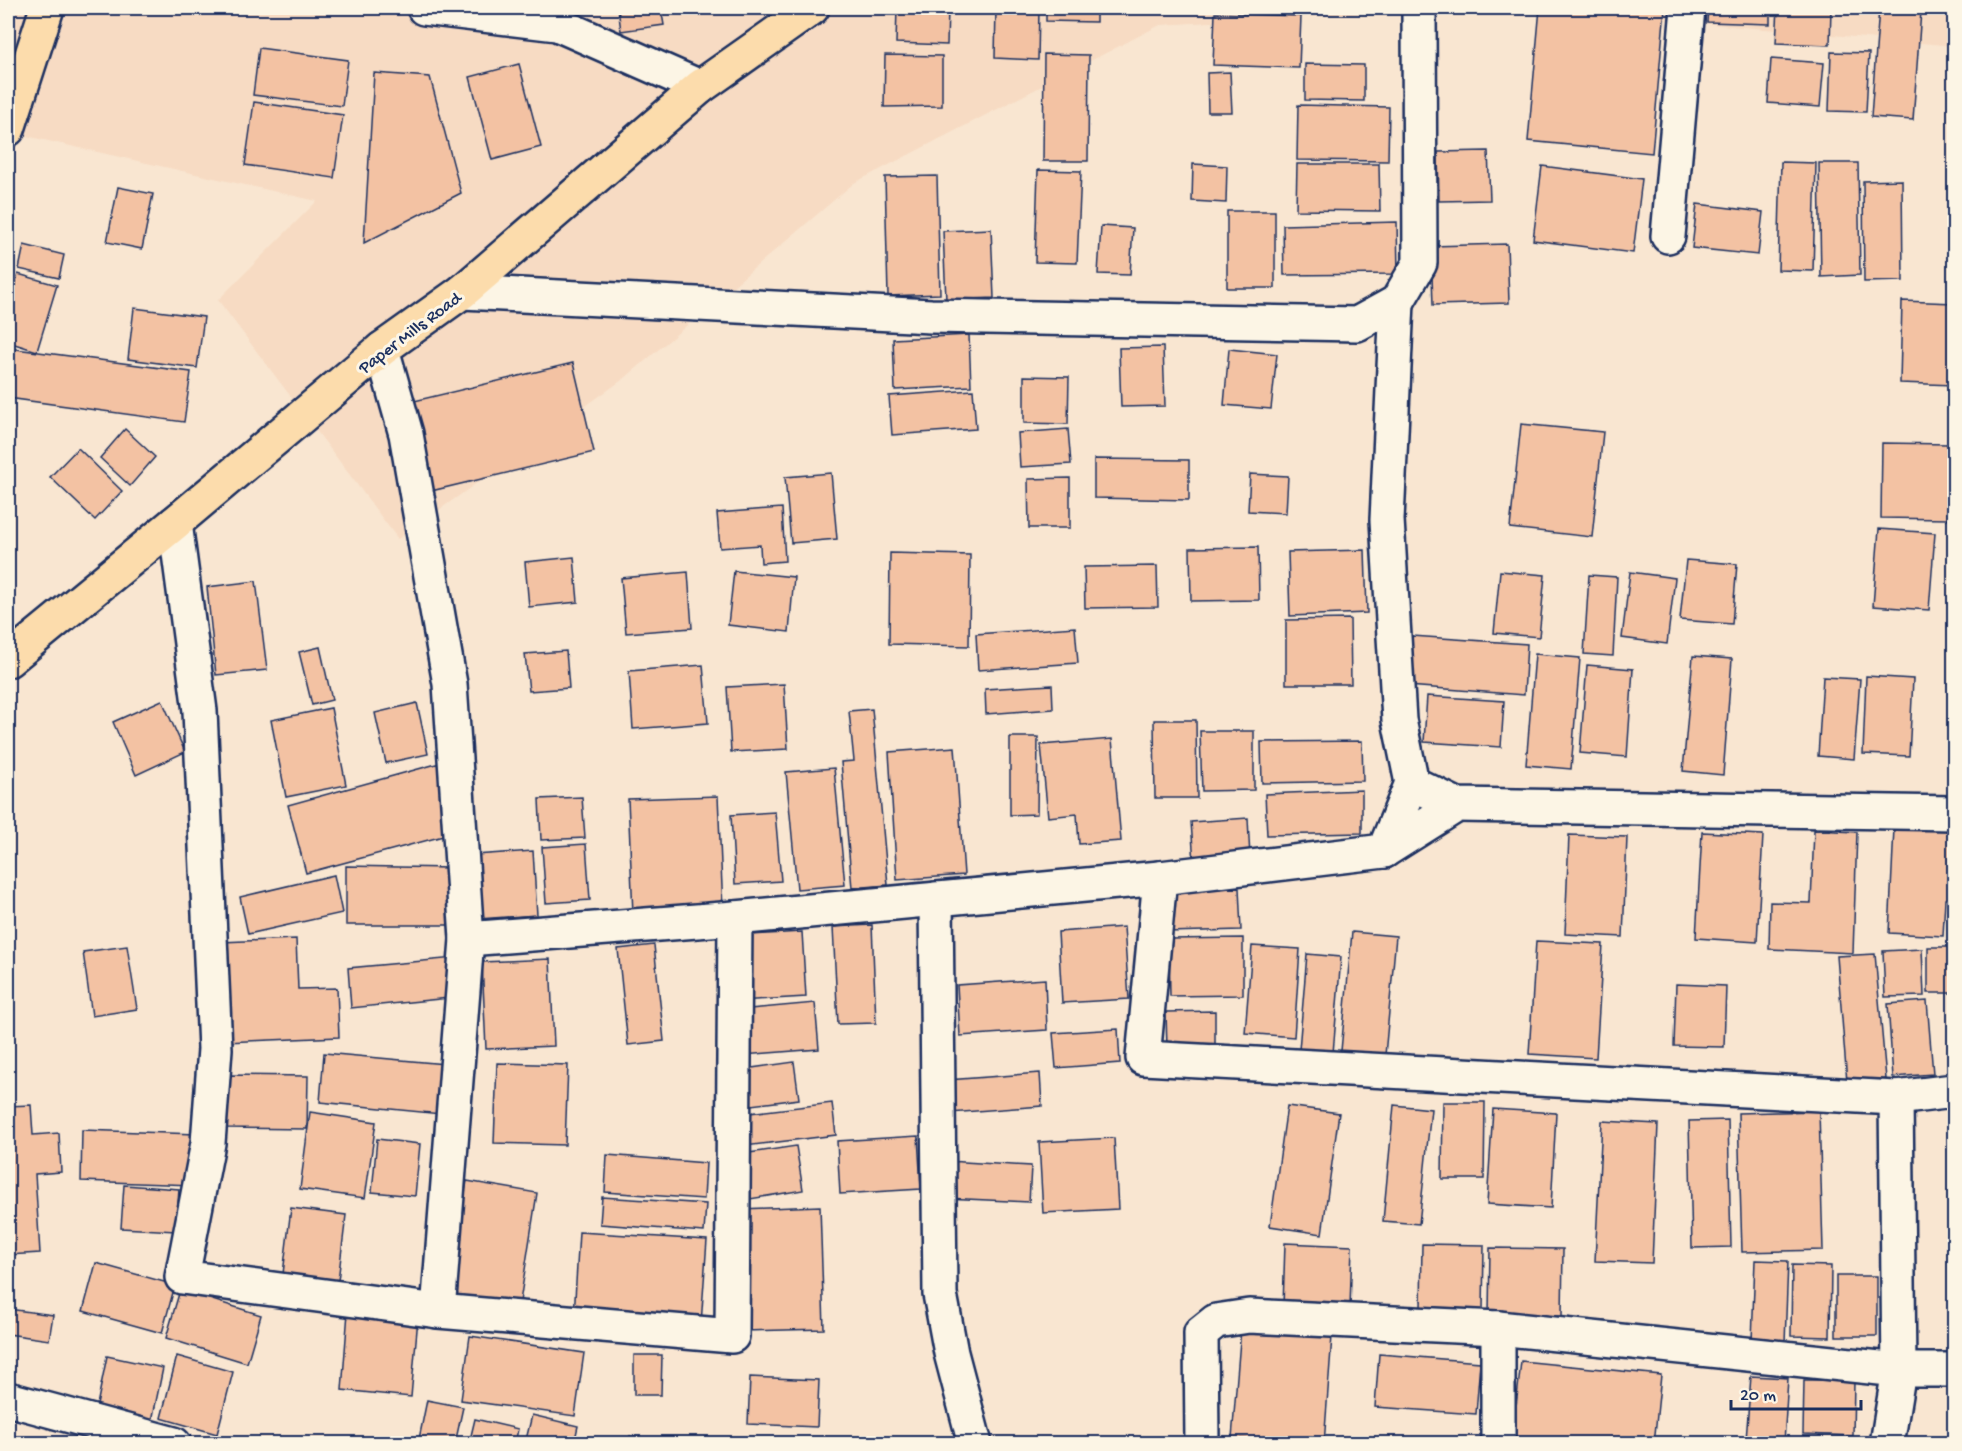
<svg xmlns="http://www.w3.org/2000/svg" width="1962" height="1451" font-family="'Gochi Hand',sans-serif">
	<rect width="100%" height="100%" fill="#f9e6d1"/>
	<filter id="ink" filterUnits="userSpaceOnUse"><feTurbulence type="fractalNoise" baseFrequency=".0167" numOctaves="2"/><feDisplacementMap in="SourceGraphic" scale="12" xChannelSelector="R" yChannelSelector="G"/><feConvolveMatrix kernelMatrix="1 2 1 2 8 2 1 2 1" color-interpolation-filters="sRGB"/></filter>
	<g filter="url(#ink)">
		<g fill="#f7dbc3">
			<polygon points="8,8 1451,8 1160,25 854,183 625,378 398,539 218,300 317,201 8,132"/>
			<polygon points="1530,8 1954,8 1954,46"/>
		</g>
		<g fill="#f3c2a3" stroke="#1b2f5e" stroke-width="1.5">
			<polygon points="618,8 661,8 664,25 621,31"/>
			<polygon points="897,8 948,8 947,45 896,43"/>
			<polygon points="996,8 1039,8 1038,60 995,58"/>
			<polygon points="1046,8 1096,8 1096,22 1046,21"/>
			<polygon points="1540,8 1665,8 1652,153 1528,141"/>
			<polygon points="1708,8 1770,8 1770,24 1707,22"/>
			<polygon points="1778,8 1831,8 1830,45 1776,43"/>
			<polygon points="1879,8 1921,11 1913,120 1871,117"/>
			<polygon points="1215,13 1301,16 1299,68 1213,65"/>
			<polygon points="259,48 348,60 342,106 253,95"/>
			<polygon points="1831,52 1869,53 1866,112 1829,111"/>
			<polygon points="1044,54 1089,55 1088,161 1043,161"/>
			<polygon points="885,55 942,56 942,106 884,107"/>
			<polygon points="1771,59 1824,63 1820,107 1768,103"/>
			<polygon points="519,64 541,147 492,160 470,77"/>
			<polygon points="1305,64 1364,65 1364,101 1305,100"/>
			<polygon points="1230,72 1232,112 1208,112 1207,73"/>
			<polygon points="374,73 430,77 461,193 364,243"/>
			<polygon points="254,102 343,115 334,178 245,165"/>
			<polygon points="1298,105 1389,107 1388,161 1297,160"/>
			<polygon points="1488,151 1490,200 1439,201 1438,152"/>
			<polygon points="1781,162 1816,163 1813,271 1778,270"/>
			<polygon points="1819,163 1858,163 1860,275 1821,277"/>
			<polygon points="1193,164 1227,166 1226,203 1192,201"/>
			<polygon points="1297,164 1379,164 1380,211 1296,210"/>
			<polygon points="1542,166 1642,179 1633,253 1533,240"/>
			<polygon points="1038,170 1081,171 1077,263 1035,262"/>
			<polygon points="937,176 940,294 888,296 885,177"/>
			<polygon points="1902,180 1903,281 1864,282 1863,181"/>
			<polygon points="118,187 153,194 142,249 107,242"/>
			<polygon points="1697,204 1763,212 1758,255 1692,248"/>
			<rect x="1227" y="211" width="48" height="77"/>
			<polygon points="1397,222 1398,274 1284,275 1283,225"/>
			<polygon points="1101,226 1133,228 1130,275 1098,274"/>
			<polygon points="991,229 994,298 946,300 943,231"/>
			<polygon points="1507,244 1509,303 1433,305 1431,246"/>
			<polygon points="24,245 64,255 59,278 19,269"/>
			<polygon points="18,274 57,285 37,351 8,342 8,308"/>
			<polygon points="1902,301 1954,303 1954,385 1900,383"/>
			<polygon points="134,308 204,317 197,368 128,359"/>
			<polygon points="969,335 971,386 895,390 893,339"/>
			<polygon points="1163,347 1165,406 1121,407 1119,348"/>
			<polygon points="8,348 191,372 184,422 8,398"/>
			<polygon points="1229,349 1277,354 1271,409 1224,405"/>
			<polygon points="573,363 594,452 431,491 410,402"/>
			<polygon points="1024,376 1069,377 1068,424 1024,423"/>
			<polygon points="973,390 976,429 892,435 889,396"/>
			<polygon points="1521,424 1603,432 1592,537 1510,528"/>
			<polygon points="125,429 155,457 130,486 100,458"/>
			<polygon points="1068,429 1071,464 1020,467 1018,433"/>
			<polygon points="1882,443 1949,444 1948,519 1881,518"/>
			<polygon points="78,448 122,491 95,520 50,477"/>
			<polygon points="1094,459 1189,460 1189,500 1094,498"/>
			<polygon points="831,473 837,539 791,543 785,477"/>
			<polygon points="1250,474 1288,476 1286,513 1248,511"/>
			<polygon points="1070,478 1070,528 1029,528 1028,479"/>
			<polygon points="782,508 785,561 761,563 760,545 720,548 717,513"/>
			<polygon points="1879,529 1935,533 1929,610 1873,606"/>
			<polygon points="1258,547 1259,600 1191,601 1190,548"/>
			<polygon points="1365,550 1367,613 1290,616 1288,552"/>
			<polygon points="890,553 970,555 969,646 889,644"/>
			<polygon points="574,557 578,602 529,607 525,562"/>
			<polygon points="1686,560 1737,564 1732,624 1680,620"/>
			<polygon points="1157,566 1158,607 1085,608 1084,567"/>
			<polygon points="734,571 794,577 789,632 728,625"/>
			<polygon points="1500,571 1545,575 1539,637 1494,633"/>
			<polygon points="688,572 692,628 626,633 621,578"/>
			<polygon points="1630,572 1675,578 1667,644 1622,638"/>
			<polygon points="1589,575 1617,577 1613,656 1584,654"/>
			<polygon points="256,581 267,670 216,675 207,587"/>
			<polygon points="1350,619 1351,684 1286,684 1286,620"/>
			<polygon points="1075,627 1078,663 978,670 976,634"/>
			<polygon points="1412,636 1527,644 1524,695 1408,686"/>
			<polygon points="320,647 332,700 312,705 299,652"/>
			<polygon points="566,651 569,688 529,691 525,654"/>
			<polygon points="1535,654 1580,658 1571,769 1526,765"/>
			<polygon points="1693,656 1732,659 1723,775 1683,771"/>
			<polygon points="703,665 708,723 633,729 629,671"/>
			<polygon points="1587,665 1633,669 1627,757 1580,753"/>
			<polygon points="1866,676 1913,679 1909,756 1863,754"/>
			<polygon points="1823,677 1860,679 1854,759 1818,756"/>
			<polygon points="784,684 788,749 731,752 727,687"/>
			<polygon points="1052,685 1053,709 986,714 985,689"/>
			<polygon points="1427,696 1504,701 1501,747 1424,742"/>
			<polygon points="162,700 185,752 136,775 113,722"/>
			<polygon points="417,703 428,754 386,763 375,713"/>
			<polygon points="331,708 346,785 286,797 271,720"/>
			<polygon points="872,709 888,885 852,888 841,762 854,761 849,711"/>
			<polygon points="1154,720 1196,720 1197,798 1155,798"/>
			<polygon points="1200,731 1254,731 1254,790 1202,791"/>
			<polygon points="1010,737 1038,737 1037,814 1010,815"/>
			<polygon points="1112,739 1121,841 1079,844 1077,814 1048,817 1041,745"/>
			<polygon points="1362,741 1363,781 1262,783 1261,742"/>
			<polygon points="955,747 964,875 897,880 889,752"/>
			<polygon points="440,763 458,832 306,873 288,805"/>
			<polygon points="834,768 845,885 797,889 786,772"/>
			<polygon points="1362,790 1362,833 1267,835 1265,794"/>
			<polygon points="718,796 723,910 633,914 628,799"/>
			<polygon points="582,797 585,838 541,840 539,799"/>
			<polygon points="775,812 781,881 735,884 731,815"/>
			<polygon points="1248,818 1250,858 1194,862 1191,822"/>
			<polygon points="1894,828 1954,831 1954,899 1945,899 1943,936 1889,933"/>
			<polygon points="1814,830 1857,832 1853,953 1769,949 1770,902 1811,903"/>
			<polygon points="1702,832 1763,835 1757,942 1696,938"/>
			<polygon points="1569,835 1627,837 1623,937 1565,934"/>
			<polygon points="586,844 590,900 546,903 542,847"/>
			<polygon points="533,851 537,915 478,919 475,855"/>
			<polygon points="346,866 450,868 449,925 346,925"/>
			<polygon points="334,875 342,913 248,934 240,897"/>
			<polygon points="1239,888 1241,930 1168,932 1167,890"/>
			<polygon points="872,925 876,1023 838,1024 833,927"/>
			<polygon points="1124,927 1129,999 1062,1003 1058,932"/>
			<polygon points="802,932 806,997 739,1001 735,936"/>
			<polygon points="1352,932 1396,936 1385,1055 1341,1051"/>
			<polygon points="1243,938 1243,995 1170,996 1169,939"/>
			<polygon points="296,939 298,989 337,988 339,1037 226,1042 221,942"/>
			<polygon points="1536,941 1603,944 1596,1058 1529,1054"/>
			<polygon points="654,945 664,1041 628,1045 618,949"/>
			<polygon points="127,946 137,1009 92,1016 83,952"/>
			<polygon points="1252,946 1300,949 1294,1037 1245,1033"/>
			<rect x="1928" y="947" width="26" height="46"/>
			<polygon points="1922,949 1924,996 1885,997 1883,951"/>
			<polygon points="1307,954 1341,957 1333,1053 1299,1050"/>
			<polygon points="1875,954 1886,1079 1847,1082 1837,956"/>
			<polygon points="455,958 459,997 351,1008 348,968"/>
			<polygon points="550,959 554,1046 486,1049 482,962"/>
			<polygon points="1045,979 1047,1030 960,1036 957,985"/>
			<polygon points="1676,984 1726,986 1724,1047 1674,1046"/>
			<polygon points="1927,1001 1933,1074 1893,1077 1888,1004"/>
			<polygon points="815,1003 819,1049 743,1055 739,1010"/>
			<polygon points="1215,1011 1215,1048 1167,1049 1166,1012"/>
			<polygon points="1118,1029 1120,1063 1056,1068 1053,1033"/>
			<polygon points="324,1053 445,1064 441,1114 320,1102"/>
			<polygon points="794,1062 799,1099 743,1106 738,1070"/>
			<polygon points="497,1063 568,1065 565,1145 494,1143"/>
			<polygon points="1040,1073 1042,1106 950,1113 947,1080"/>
			<polygon points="228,1075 308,1076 307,1129 227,1128"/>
			<polygon points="1443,1102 1485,1102 1484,1179 1442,1179"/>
			<polygon points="832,1103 836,1135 745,1146 741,1114"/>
			<polygon points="31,1105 33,1135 59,1133 61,1172 35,1174 40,1253 8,1255 8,1106"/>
			<polygon points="1394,1105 1431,1109 1419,1224 1383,1221"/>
			<polygon points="1287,1106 1339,1113 1322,1234 1270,1226"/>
			<polygon points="1493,1109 1556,1113 1551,1208 1487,1204"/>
			<polygon points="1819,1111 1823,1250 1742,1252 1738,1113"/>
			<polygon points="310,1112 376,1122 365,1198 300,1189"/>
			<polygon points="1728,1120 1731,1247 1692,1248 1689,1121"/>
			<polygon points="1602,1121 1658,1124 1652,1263 1595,1261"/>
			<polygon points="82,1130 196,1134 194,1185 81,1181"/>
			<polygon points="918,1136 921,1189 840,1194 837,1141"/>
			<polygon points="1114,1138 1118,1209 1043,1213 1039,1142"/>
			<polygon points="377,1139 420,1144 415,1196 372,1192"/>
			<polygon points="796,1146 803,1190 744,1200 736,1155"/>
			<polygon points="607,1155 706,1163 704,1199 605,1192"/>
			<polygon points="947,1161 1031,1166 1029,1202 945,1198"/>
			<polygon points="467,1181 537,1193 519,1308 448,1297"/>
			<polygon points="124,1185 179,1189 176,1231 121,1228"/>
			<polygon points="602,1197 706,1204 704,1232 600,1224"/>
			<polygon points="820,1206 824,1329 744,1331 741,1209"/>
			<polygon points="291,1208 346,1215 337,1289 282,1282"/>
			<polygon points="579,1232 707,1240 701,1324 574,1316"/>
			<polygon points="1285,1243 1352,1246 1350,1308 1283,1307"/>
			<polygon points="1422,1244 1484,1245 1483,1310 1421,1309"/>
			<polygon points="1490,1248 1563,1249 1562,1316 1489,1315"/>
			<polygon points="1755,1260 1788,1261 1785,1343 1752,1341"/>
			<polygon points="96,1263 175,1285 162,1333 83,1311"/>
			<polygon points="1792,1265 1831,1266 1830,1337 1791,1336"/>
			<rect x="1836" y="1276" width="41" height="60"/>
			<polygon points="180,1290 261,1315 247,1363 166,1338"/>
			<polygon points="8,1309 53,1315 49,1340 8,1334"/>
			<polygon points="348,1312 418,1318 411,1397 342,1390"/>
			<polygon points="1241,1328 1332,1336 1324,1444 1297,1444 1232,1438"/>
			<polygon points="470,1336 584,1353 575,1416 461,1400"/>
			<polygon points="1379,1354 1480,1362 1476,1414 1375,1407"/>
			<polygon points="634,1355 662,1355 661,1395 634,1395"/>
			<polygon points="107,1356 163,1368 152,1421 96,1410"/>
			<polygon points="177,1356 233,1372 217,1434 161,1418"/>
			<polygon points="1521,1361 1661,1375 1654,1444 1512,1444"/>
			<polygon points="1751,1376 1788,1378 1784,1443 1746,1440"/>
			<polygon points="750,1377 819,1380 817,1427 748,1424"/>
			<polygon points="1804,1380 1854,1380 1853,1436 1803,1434"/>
			<polygon points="427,1400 463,1407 455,1444 418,1444"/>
			<polygon points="532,1415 578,1426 574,1444 525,1444"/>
			<polygon points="475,1419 518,1429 515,1444 469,1444"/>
			<polygon points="630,1436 660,1444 628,1444"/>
			<polygon points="1077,1438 1077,1444 994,1444 994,1439"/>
		</g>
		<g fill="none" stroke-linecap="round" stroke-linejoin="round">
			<g stroke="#1b2f5e" stroke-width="38">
				<g id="minor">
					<polyline points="424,8 557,24 700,87"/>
					<polyline points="1668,236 1688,8"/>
					<polyline points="462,292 931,316 1357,324 1397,302 1420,263 1419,8"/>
					<polyline points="1397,302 1387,520 1399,720 1412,783 1457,805 1954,813"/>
					<polyline points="382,349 406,434 450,684 467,939 438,1311"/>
					<polyline points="175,523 200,711 215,1049 208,1143 182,1277 438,1311 732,1336 735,918"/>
					<polyline points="1384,851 1457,805"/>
					<polyline points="1160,878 1143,1058 1896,1098 1899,1370 1887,1444"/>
					<polyline points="936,899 940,1294 951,1353 975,1444"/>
					<polyline points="467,939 735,918 1160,878 1384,851 1412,783"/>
					<polyline points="1896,1098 1954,1091"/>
					<polyline points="1498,1328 1498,1444"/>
					<polyline points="8,1399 174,1444"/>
					<polyline points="1202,1444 1201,1333 1216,1321 1249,1316 1498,1328 1899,1370 1954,1370"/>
				</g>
			</g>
			<g stroke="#1b2f5e" stroke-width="38">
				<g id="major">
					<polyline points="8,129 47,8"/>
					<polyline points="8,660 175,523 382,349 462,292 700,87 812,8"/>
				</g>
			</g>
			<use href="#minor" stroke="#fcf5e5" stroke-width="33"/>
			<use href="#major" stroke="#fcdcac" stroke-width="33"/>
		</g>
	</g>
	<g text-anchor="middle" stroke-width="6" stroke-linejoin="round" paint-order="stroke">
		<g font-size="18" fill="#1b2f5e" stroke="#fcf5e5">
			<text transform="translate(409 332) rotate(-37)" y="6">Paper Mills Road</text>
		</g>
	</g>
	<rect width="1962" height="1451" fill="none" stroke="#fcf5e5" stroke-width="30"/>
	<rect x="15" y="15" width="1932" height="1421" fill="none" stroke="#1b2f5e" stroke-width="2" filter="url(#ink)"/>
	<path d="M1731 1400v9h130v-9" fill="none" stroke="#1b2f5e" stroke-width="3"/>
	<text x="1740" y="1400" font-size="18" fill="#1b2f5e" stroke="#fcf5e5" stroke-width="4.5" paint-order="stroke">20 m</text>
</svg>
